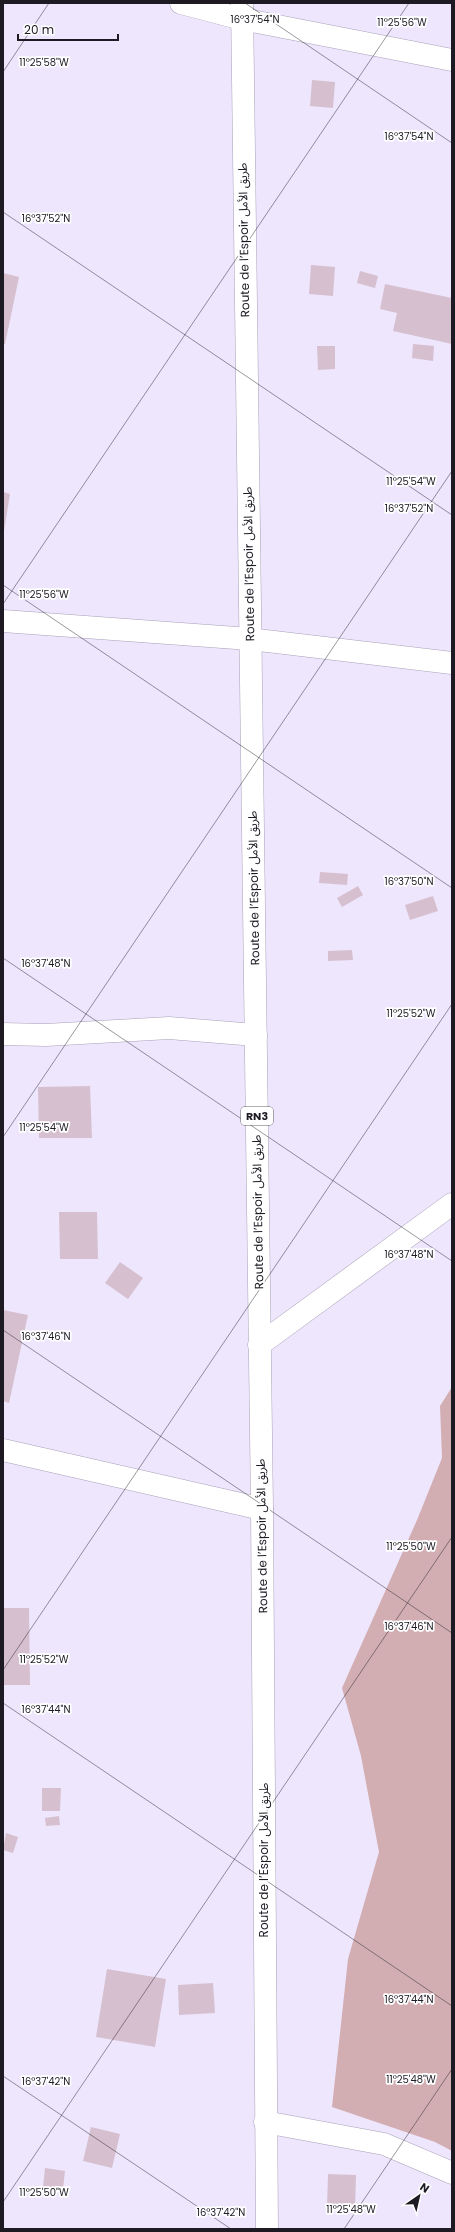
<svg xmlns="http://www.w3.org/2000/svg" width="455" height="2232" font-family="Poppins,'Noto Sans Arabic',sans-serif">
	<rect width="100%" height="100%" fill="#eee6fd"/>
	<polygon fill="#d2aeb3" points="452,1387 452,2151 435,2142 332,2107 348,1959 379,1852 361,1756 342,1688 417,1520 442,1458 440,1406"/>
	<g fill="#d6c0d0">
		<polygon points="312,80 335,82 333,108 310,106"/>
		<polygon points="311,265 335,267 333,296 309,294"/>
		<polygon points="360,271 378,276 375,288 357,283"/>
		<polygon points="3,273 19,277 5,344 3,344"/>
		<polygon points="385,284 452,298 452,344 393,331 397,313 380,309"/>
		<polygon points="413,344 434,346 433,361 412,358"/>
		<polygon points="317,346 335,346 335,369 318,370"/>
		<polygon points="3,492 10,494 4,531 3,531"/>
		<polygon points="320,872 348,874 347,885 319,883"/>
		<polygon points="358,886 363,895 342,907 337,898"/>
		<polygon points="433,896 438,911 410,920 405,905"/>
		<polygon points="352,950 353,960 328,961 328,951"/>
		<polygon points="90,1086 92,1138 39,1138 38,1087"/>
		<polygon points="59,1212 97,1212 98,1259 60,1259"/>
		<polygon points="120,1262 143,1278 128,1299 105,1283"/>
		<polygon points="3,1310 28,1315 9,1403 3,1401"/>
		<polygon points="3,1608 29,1608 30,1685 3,1685"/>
		<polygon points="42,1788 61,1788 60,1811 42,1811"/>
		<polygon points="59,1816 60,1825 46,1826 45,1818"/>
		<polygon points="6,1833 18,1837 13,1853 3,1850"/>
		<polygon points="107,1969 166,1979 155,2047 96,2037"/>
		<polygon points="213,1983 215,2013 179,2015 178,1985"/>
		<polygon points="91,2127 120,2134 112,2168 83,2161"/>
		<polygon points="45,2168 65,2171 63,2189 43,2187"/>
		<polygon points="328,2174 356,2175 355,2208 327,2207"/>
	</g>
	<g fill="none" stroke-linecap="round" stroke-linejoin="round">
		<g stroke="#a8a1b7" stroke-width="23">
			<g id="minor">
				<polyline points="181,3 242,19 452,60"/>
				<polyline points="3,621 250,639 452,663"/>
				<polyline points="3,1034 46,1035 169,1028 256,1035"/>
				<polyline points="259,1345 452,1204"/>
				<polyline points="3,1450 262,1509"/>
				<polyline points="265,2122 384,2144 452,2173"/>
			</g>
		</g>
		<g stroke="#a8a1b7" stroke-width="23">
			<polyline id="trunk" points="242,3 262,1509 267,2229"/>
		</g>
		<use href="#minor" stroke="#fff" stroke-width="22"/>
		<use href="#trunk" stroke="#fff" stroke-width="22"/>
	</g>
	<path fill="none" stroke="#1d1a23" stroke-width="1" stroke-opacity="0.45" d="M245 3 452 143M3 72 49 3M3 212 452 515M3 585 452 888M3 604 409 3M3 958 452 1261M3 1137 452 471M3 1330 452 1633M3 1670 452 1004M3 1703 452 2006M3 2076 231 2229M3 2202 452 1537M344 2229 452 2069"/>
	<g text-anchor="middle" stroke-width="3.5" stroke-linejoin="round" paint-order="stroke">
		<rect fill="#fff" stroke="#615f65" stroke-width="1" x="241" y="1107" width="32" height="18" rx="3"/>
		<g font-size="11" font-weight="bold" fill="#1d1a23">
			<text x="257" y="1120">RN3</text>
		</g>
		<g font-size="12" fill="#1d1a23" stroke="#fff">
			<text transform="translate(244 240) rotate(-91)" y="4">Route de l’Espoir طريق الأمل</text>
			<text transform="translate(249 564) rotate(-91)" y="4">Route de l’Espoir طريق الأمل</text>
			<text transform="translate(254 888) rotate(-91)" y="4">Route de l’Espoir طريق الأمل</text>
			<text transform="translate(258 1212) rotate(-91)" y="4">Route de l’Espoir طريق الأمل</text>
			<text transform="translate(262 1536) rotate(-91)" y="4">Route de l’Espoir طريق الأمل</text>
			<text transform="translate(264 1860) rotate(-90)" y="4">Route de l’Espoir طريق الأمل</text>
		</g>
	</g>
	<g font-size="10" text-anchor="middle" fill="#1d1a23" stroke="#fff" stroke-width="3.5" stroke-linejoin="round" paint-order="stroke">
		<text x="255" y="23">16°37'54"N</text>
		<text x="402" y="26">11°25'56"W</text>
		<text x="44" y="66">11°25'58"W</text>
		<text x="409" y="140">16°37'54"N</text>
		<text x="46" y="222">16°37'52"N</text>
		<text x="411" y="485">11°25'54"W</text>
		<text x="409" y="512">16°37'52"N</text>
		<text x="44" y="598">11°25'56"W</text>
		<text x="409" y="885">16°37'50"N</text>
		<text x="46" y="967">16°37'48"N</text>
		<text x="411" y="1017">11°25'52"W</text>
		<text x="44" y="1131">11°25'54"W</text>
		<text x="409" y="1258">16°37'48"N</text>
		<text x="46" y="1340">16°37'46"N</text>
		<text x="411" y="1550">11°25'50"W</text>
		<text x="409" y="1630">16°37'46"N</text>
		<text x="44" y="1663">11°25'52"W</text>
		<text x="46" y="1713">16°37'44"N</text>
		<text x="409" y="2003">16°37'44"N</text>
		<text x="411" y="2083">11°25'48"W</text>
		<text x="46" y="2085">16°37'42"N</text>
		<text x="44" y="2196">11°25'50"W</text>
		<text x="351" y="2213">11°25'48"W</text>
		<text x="221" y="2216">16°37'42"N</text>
	</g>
	<rect width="455" height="2232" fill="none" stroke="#1d1a23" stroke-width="8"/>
	<g transform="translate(419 2196) rotate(34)" stroke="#ffffff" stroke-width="3" paint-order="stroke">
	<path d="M0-3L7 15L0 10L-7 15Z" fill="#1d1a23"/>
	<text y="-6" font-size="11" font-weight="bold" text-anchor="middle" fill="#1d1a23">N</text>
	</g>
	<path d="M18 34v6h100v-6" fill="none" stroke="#1d1a23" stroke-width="2"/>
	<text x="24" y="34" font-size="12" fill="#1d1a23" stroke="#ffffff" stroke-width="3" paint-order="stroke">20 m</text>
</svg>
